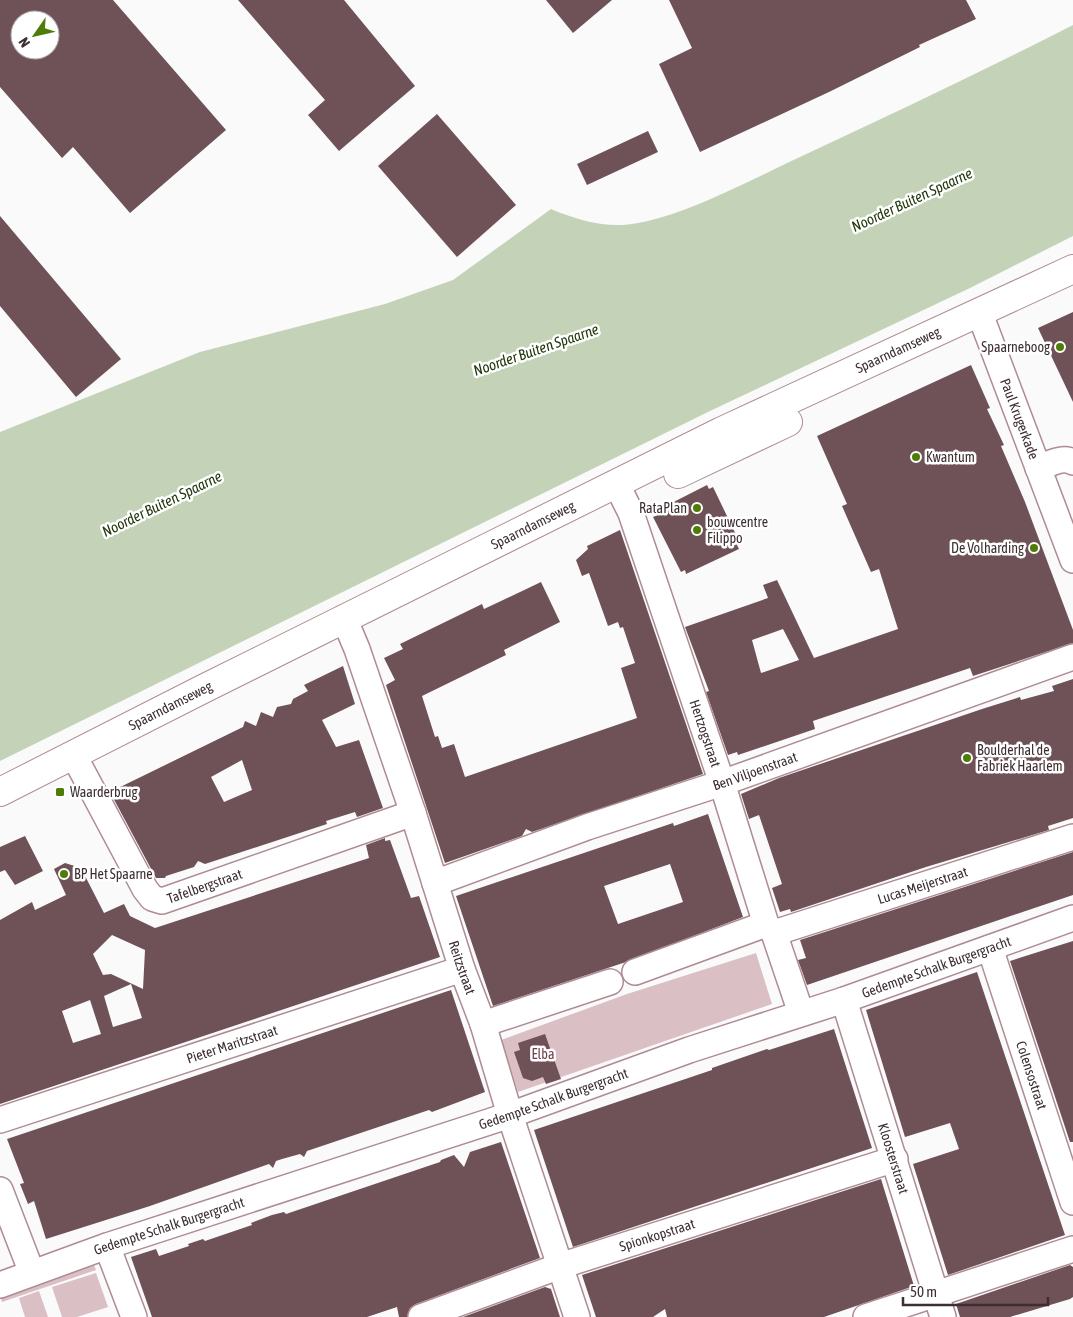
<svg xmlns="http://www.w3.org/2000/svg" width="1073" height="1317" font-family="'Asap Condensed',sans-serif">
	<rect width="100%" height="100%" fill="#fafafa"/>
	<g fill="#dabfc5">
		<polygon points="756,953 772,1004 518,1092 501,1040 627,994"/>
		<polygon points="94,1265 96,1270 2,1302 0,1296"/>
		<polygon points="96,1273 108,1307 77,1317 62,1317 52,1287"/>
		<polygon points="39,1291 48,1317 25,1317 19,1298"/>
	</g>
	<path fill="#c4d3b8" d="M1073 25V236L970 288 710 411 0 761V432L200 352 385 304 453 280 551 209C572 218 598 226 621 225 672 223 752 179 800 157 892 114 983 71 1073 25Z"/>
	<g fill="#6f5158" fill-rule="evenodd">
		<path d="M0 0H113L226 130 130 213 73 147 62 158 0 87ZM20 20H50V50H20Z"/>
		<polygon points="238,0 344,0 415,86 339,151 308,115 325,100"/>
		<polygon points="546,0 612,0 573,33"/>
		<polygon points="669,0 966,0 976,19 919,45 920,47 829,92 700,152 659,64 692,48"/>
		<polygon points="437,114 516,205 457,257 378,166"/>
		<polygon points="648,131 658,152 587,185 577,164"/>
		<polygon points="0,216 121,359 76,397 0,306"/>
		<polygon points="1073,312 1073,402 1038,328"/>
		<path d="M971 365 990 408 987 409 1004 445 1001 446 1025 502 1073 630V643L973 676 970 668 813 721 815 729 738 755 737 752 728 755 706 692 709 691 685 627 768 598 763 585 777 580 814 658 898 629 879 569 871 572 842 506 847 504 817 436ZM783 629 799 660 761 673 752 640Z"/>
		<polygon points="707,485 709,489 713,487 740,543 737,545 739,549 686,574 685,570 681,572 653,517 658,515 656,511"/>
		<polygon points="620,530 703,774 532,832 526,829 522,836 445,863 386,685 395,680 384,658 403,649 400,644 482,604 484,609 541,582 560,622 504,650 506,655 422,696 435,737 438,736 442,748 454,744 465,777 637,718 621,668 635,663 623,627 620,628 618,622 608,626 589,573 582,576 576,560 588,549 587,546"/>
		<path d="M343 666 355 704 322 720 336 747 359 740 383 808 357 817 355 812 326 821 327 824 205 864 198 861 194 867 166 876 165 878H156L110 792 243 727 245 721 256 726 261 712 273 717 277 707 291 704 293 699 308 691 304 685ZM242 760 252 790 224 802 211 777Z"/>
		<polygon points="1073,679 1073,818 1048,826 1049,830 926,867 791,912 790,909 780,912 772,888 782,884 759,815 749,819 741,794 779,778 982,709 1020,697 1021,700 1054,691 1052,686"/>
		<path d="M708 814 743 917 626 962 493 1006 456 896 673 823 674 826ZM670 864 683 902 618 924 604 886Z"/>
		<polygon points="25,836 43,871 15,885 5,870 0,872 0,847"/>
		<path d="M385 838V841L390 840 411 898 419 896 440 957 0 1104V920L32 902 35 910 66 895 54 869 65 863 81 868 104 913 124 904 130 916 155 928 369 858 366 845ZM112 935 145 950 143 989 111 974 103 975 93 954ZM131 984 142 1018 113 1027 104 996ZM90 1000 101 1034 73 1043 62 1011Z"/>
		<polygon points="1073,852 1073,895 807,985 798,960 806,958 800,940"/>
		<polygon points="1073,941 1073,1142 1070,1142 1010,961"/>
		<polygon points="977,972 1065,1235 948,1275 913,1164 959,1149 950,1123 905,1137 866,1010"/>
		<polygon points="451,990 485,1092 432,1112 429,1110 307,1151 304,1157 300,1154 282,1159 276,1161 273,1168 269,1164 150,1206 46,1239 34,1201 28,1204 20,1184 24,1183 7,1139"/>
		<polygon points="834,1029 872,1148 573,1247 534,1130 712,1070 712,1068 767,1049 769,1050"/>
		<polygon points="545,1034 561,1079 546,1084 543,1077 532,1081 523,1078 514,1052 520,1050 518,1043"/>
		<polygon points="501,1142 540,1258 416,1304 410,1308 407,1317 399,1317 397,1307 367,1317 152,1317 131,1257 156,1249 159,1256 189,1246 188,1244 203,1239 205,1241 252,1225 251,1223 272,1215 284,1212 286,1214 440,1162 441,1160 454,1155 464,1167 470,1152"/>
		<polygon points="881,1179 914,1286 824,1317 667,1317 665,1309 653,1317 596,1317 582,1275"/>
		<polygon points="1070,1265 1073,1267 1073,1297 1070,1299 1010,1317 960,1317 956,1304"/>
		<polygon points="545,1287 551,1289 560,1317 463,1317"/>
	</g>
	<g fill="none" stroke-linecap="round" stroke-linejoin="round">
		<g stroke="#ae8c94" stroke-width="28">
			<g id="minor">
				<path id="s1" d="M980 314 1073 560"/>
				<path d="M1038 468C1049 464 1063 456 1073 462"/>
				<path id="s2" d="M616 483 631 513 722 783 766 924 774 933 801 1013"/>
				<path id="s3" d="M344 618 357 649 413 813 462 969 483 1024 510 1115 577 1317"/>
				<path id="s4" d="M73 754 145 889 152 898 162 901 413 813"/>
				<path id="s5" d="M435 883 587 827 722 783 1073 657"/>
				<path id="s6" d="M774 933 1073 837"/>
				<path id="s7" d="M990 948 1073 1202"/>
				<polyline points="635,972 766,924"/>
				<path id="s8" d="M844 1000 943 1317"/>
				<polyline points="483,1024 610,982"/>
				<path id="s9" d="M0 1120 462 969"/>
				<polyline points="0,1190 32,1273"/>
				<polyline points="107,1246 134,1317"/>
				<path id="s10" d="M0 1285 107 1246 510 1115 689 1050 844 1000 1073 918"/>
				<path id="s11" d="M421 1317 560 1266 895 1159"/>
				<polyline points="866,1317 1073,1249"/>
			</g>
		</g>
		<g stroke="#ae8c94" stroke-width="30">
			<g id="major">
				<polyline points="678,474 788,422"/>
				<path id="s12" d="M0 792 205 688 722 431 1073 269"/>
			</g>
		</g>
		<use href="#minor" stroke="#fff" stroke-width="25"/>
		<use href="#major" stroke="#fff" stroke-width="28"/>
	</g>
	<g fill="#4e7d07" stroke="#fff" stroke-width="2">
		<circle cx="1060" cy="347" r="5"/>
		<circle cx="916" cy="457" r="5"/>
		<circle cx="697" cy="508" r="5"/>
		<circle cx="697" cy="530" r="5"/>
		<circle cx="1034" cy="548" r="5"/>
		<circle cx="967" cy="758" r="5"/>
		<rect x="55" y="787" width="10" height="10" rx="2.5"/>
		<circle cx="64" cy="874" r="5"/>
	</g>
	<g text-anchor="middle" stroke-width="5" stroke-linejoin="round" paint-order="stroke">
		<g font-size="14" fill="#3c2e31" stroke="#fff" text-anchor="start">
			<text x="1050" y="352" text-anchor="end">Spaarneboog</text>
			<text x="926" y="462">Kwantum</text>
			<text x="687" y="513" text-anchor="end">RataPlan</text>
			<text x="707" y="527">bouwcentre<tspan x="707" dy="16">Filippo</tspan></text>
			<text x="1024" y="553" text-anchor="end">De Volharding</text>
			<text x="977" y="755">Boulderhal de<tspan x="977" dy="16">Fabriek Haarlem</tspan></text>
			<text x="70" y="797">Waarderbrug</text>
			<text x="74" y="879">BP Het Spaarne</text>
		</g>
		<g font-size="14" fill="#3c2e31" stroke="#fff">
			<text dy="5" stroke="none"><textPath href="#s12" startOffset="1001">Spaarndamseweg</textPath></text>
			<text dy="5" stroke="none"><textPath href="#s1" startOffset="112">Paul Krugerkade</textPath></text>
			<text dy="5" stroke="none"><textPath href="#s12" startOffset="596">Spaarndamseweg</textPath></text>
			<text dy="5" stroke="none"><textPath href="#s12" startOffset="191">Spaarndamseweg</textPath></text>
			<text dy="5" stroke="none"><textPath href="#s2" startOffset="266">Hertzogstraat</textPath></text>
			<text dy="5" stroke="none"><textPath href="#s5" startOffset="339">Ben Viljoenstraat</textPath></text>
			<text dy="5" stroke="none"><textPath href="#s4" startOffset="220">Tafelbergstraat</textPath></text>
			<text dy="5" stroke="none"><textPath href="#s6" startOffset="156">Lucas Meijerstraat</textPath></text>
			<text dy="5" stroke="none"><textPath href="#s3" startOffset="369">Reitzstraat</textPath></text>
			<text dy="5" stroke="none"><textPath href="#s10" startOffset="989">Gedempte Schalk Burgergracht</textPath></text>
			<text dy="5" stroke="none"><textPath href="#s9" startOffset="244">Pieter Maritzstraat</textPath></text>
			<text dy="5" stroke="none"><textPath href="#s7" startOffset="134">Colensostraat</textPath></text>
			<text dy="5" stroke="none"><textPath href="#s10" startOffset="584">Gedempte Schalk Burgergracht</textPath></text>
			<text dy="5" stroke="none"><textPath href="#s8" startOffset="166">Kloosterstraat</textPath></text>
			<text dy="5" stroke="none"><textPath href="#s10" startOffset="179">Gedempte Schalk Burgergracht</textPath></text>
			<text dy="5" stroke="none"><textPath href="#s11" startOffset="250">Spionkopstraat</textPath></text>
		</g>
		<g font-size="14" fill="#6e3d4b" stroke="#fff">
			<text x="543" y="1059">Elba</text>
		</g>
		<g font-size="15" font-style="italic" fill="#23370c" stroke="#fff">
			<text transform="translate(912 200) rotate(-25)" y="5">Noorder Buiten Spaarne</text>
			<text transform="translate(536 350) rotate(-19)" y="5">Noorder Buiten Spaarne</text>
			<text transform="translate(162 504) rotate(-26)" y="5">Noorder Buiten Spaarne</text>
		</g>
	</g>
	<g transform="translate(35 35) rotate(236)"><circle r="24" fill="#ffffff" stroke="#b1abad"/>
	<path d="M0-4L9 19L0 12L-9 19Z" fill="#4e7d07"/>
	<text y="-8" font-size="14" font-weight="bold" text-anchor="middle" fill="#3c2e31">N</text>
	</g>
	<path d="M903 1297v8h145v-8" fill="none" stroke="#3c2e31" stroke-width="2.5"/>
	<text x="910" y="1297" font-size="15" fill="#3c2e31" stroke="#ffffff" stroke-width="4" paint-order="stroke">50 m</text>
</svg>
